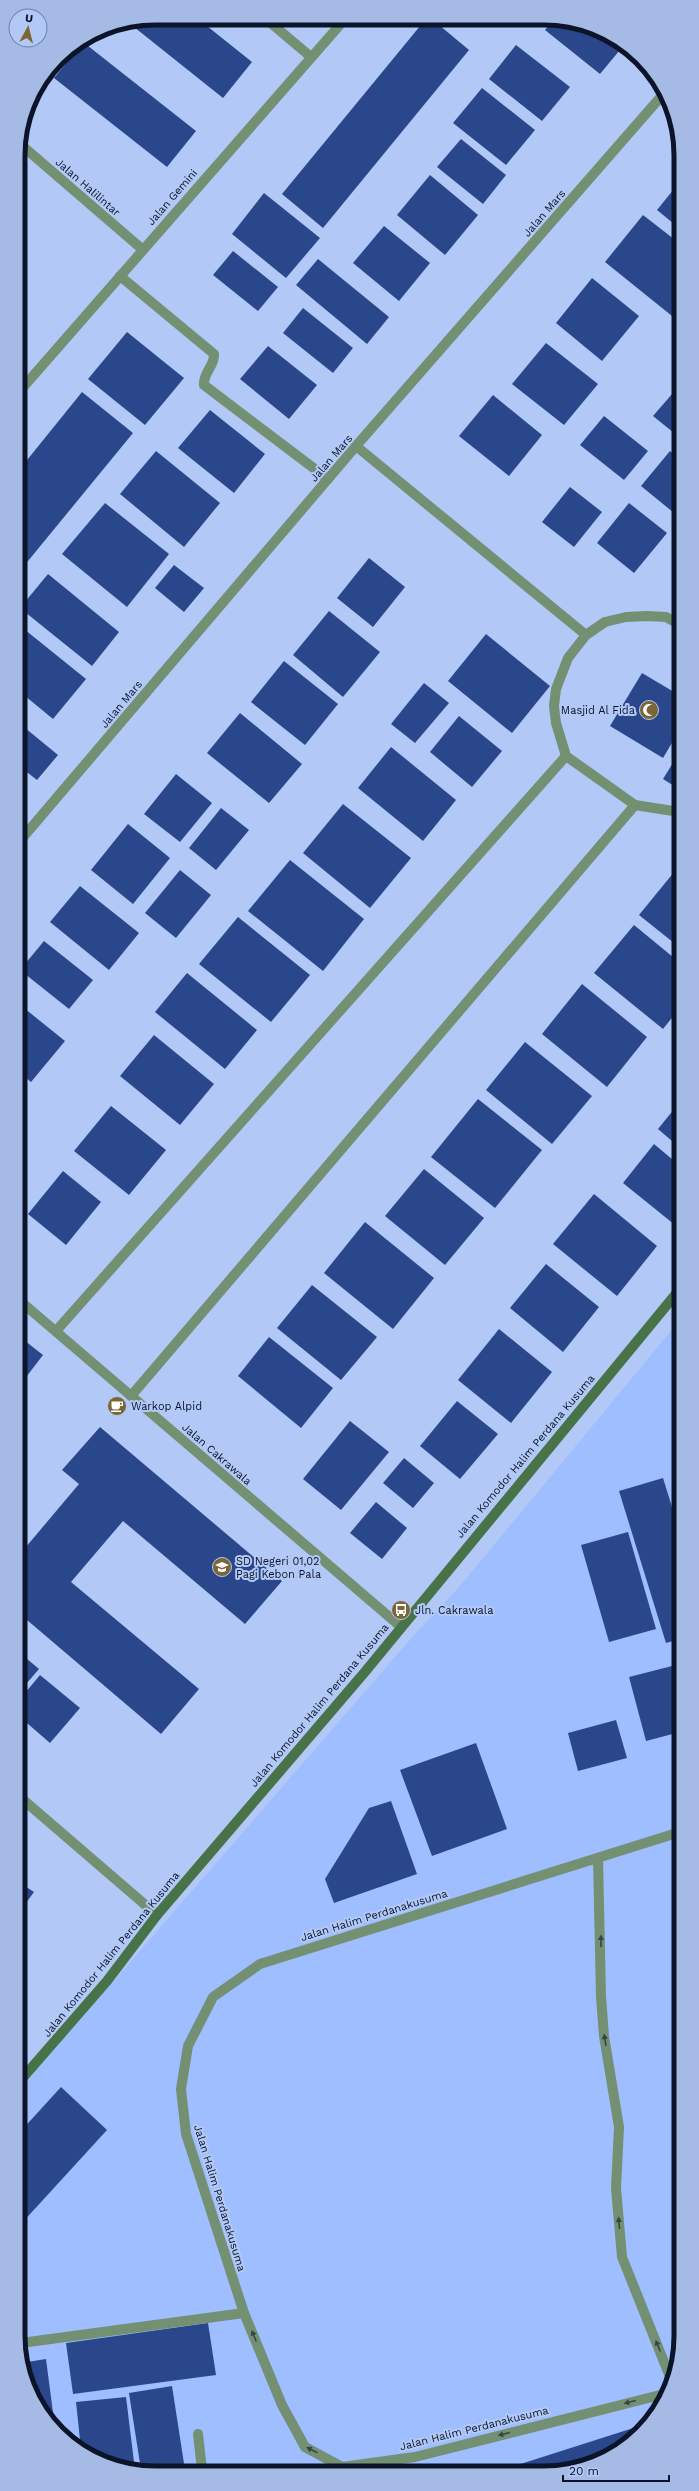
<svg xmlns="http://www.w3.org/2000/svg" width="699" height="2491" font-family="'Work Sans',sans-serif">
	<rect width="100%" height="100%" fill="#b2c9f7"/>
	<polygon fill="#9fbeff" points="680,1320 681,2345 671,2388 647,2426 612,2455 571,2470 128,2470 94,2459 58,2433 32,2397 21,2363 20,2089 415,1634 460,1586"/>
	<g fill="#2a478c">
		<polygon points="155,18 197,18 252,62 223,98 129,23"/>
		<polygon points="425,20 433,20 469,50 323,228 282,194"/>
		<polygon points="553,21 571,21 612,36 624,45 600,74 545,30"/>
		<polygon points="83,42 196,131 167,167 54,78"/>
		<polygon points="516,45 570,87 542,121 489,79"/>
		<polygon points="63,55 53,67 52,67 58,58"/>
		<polygon points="482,88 535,130 506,165 453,123"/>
		<polygon points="461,139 506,175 483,204 437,167"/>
		<polygon points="430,175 478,215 445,255 397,215"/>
		<polygon points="678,184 679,225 679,228 657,210"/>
		<polygon points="264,193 320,238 286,278 232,234"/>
		<polygon points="643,215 679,243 679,308 672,316 605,262"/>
		<polygon points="384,226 430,263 399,301 353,263"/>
		<polygon points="233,251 278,287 258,311 213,275"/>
		<polygon points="318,259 389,317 367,344 296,285"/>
		<polygon points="592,278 639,316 602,361 556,323"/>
		<polygon points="303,308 353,348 333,373 283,333"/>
		<polygon points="127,332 184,378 145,425 88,379"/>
		<polygon points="546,343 598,384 564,425 512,384"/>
		<polygon points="268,346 317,385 289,419 240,379"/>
		<polygon points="679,386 679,437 653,416"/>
		<polygon points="82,392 133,433 19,572 19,470"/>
		<polygon points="493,395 542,435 509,476 459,436"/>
		<polygon points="210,410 265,454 234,493 178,448"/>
		<polygon points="604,416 648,451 624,480 580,445"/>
		<polygon points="156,451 220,503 184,547 120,494"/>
		<polygon points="670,451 679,459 679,517 641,486"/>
		<polygon points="570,487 602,512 574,547 542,522"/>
		<polygon points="105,503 169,554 127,607 62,554"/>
		<polygon points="629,503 667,533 634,573 597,543"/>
		<polygon points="369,558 405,587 373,627 337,598"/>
		<polygon points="174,565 204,588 184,612 155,588"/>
		<polygon points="48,574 119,632 92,666 20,608"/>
		<polygon points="329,611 380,652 343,697 293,655"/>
		<polygon points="19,625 86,679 53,719 19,691"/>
		<polygon points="486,634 550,686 512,733 448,681"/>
		<polygon points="284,661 338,704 305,745 251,702"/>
		<polygon points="642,673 679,695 679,731 663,758 610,726"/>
		<polygon points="424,683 449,703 415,743 391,724"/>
		<polygon points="240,713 302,764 269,803 207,753"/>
		<polygon points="459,716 502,751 472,787 430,752"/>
		<polygon points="19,723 58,755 37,780 19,766"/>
		<polygon points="391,747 456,800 423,841 358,788"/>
		<polygon points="679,753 679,789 663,779"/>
		<polygon points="176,774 212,803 180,842 144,814"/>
		<polygon points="343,804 411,858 370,908 303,853"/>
		<polygon points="221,808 249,830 216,870 189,848"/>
		<polygon points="128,824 170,858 133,904 91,870"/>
		<polygon points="290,860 364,919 323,971 248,911"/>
		<polygon points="679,866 679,947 639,915"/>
		<polygon points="180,870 211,895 176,938 145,913"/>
		<polygon points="80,886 139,933 109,970 50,922"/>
		<polygon points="238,917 310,975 271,1022 199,964"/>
		<polygon points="634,925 679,962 679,1009 663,1029 594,973"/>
		<polygon points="44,941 93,980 69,1009 20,970"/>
		<polygon points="187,973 257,1030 225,1069 155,1012"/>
		<polygon points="582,984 647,1037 607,1087 542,1034"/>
		<polygon points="19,1004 65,1041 31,1082 19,1072"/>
		<polygon points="154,1035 214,1084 180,1125 120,1076"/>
		<polygon points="525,1042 592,1096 552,1144 486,1090"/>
		<polygon points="478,1099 542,1150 495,1208 431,1157"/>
		<polygon points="679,1103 679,1147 658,1129"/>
		<polygon points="111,1106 166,1150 129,1195 74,1151"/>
		<polygon points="654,1144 679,1165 680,1229 623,1183"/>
		<polygon points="424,1169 484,1218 445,1265 385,1216"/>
		<polygon points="63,1171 101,1202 66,1245 28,1214"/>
		<polygon points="594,1194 657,1246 617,1296 553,1244"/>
		<polygon points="365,1222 434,1278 393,1329 324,1273"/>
		<polygon points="546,1264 599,1307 563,1352 510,1308"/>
		<polygon points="312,1285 377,1337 341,1380 277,1328"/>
		<polygon points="499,1329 552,1372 511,1423 458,1380"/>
		<polygon points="20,1337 43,1355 20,1385"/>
		<polygon points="269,1337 333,1388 301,1428 238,1376"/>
		<polygon points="457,1401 498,1434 460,1479 420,1446"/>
		<polygon points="350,1421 389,1452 341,1510 303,1479"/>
		<polygon points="100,1427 282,1581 245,1624 123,1521 71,1582 199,1689 161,1734 20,1614 20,1554 79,1484 62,1470"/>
		<polygon points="404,1458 434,1483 413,1508 383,1483"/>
		<polygon points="663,1478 680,1533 680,1639 666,1643 619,1491"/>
		<polygon points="376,1502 407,1528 382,1559 350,1533"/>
		<polygon points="628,1532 656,1629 609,1642 581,1545"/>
		<polygon points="20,1653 39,1669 20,1691"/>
		<polygon points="680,1664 680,1732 646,1741 629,1677"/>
		<polygon points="40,1675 80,1708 50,1743 20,1717 20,1699"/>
		<polygon points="616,1720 627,1758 578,1771 568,1733"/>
		<polygon points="476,1743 507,1829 432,1856 400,1770"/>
		<polygon points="391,1801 417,1874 334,1903 325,1879 369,1808"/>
		<polygon points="20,1883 34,1892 20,1911"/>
		<polygon points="61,2087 107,2130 20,2225 20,2132"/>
		<polygon points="208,2323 216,2375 73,2394 66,2343"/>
		<polygon points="46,2359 55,2428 32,2397 21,2363"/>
		<polygon points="172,2386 185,2470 141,2470 129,2393"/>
		<polygon points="126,2397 135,2470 94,2459 81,2449 76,2402"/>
		<polygon points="649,2423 612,2455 571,2470 502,2470"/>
	</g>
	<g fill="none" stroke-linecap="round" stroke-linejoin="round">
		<g stroke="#739072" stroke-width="10">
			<polyline points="20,1797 157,1915"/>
			<polyline points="598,1858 601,1997 604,2036 619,2127 616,2188 622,2257 672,2382"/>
			<polyline points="21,2343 244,2313"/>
			<polyline points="668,2393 415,2457 342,2467 305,2447 282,2405 244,2313 186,2134 181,2089 188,2046 213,1997 260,1964 680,1832"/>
			<polyline points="198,2434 202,2470"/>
		</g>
		<g stroke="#739072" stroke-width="10">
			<polyline points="266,19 311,57"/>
			<polyline points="19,143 142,249"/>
			<path d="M120 276 214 354C215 366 203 372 204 385L328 479"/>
			<polyline points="19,392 345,19"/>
			<polyline points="356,446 586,635"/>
			<polyline points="679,624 666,617 647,616 626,617 605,622 586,635 568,658 556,689 554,706 556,723 566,756 635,805 673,811 679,815"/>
			<polyline points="19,842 356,446 665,92"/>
			<polyline points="19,1300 400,1626"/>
			<polyline points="56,1331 566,756"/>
			<polyline points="131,1396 635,805"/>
		</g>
		<polyline stroke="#487348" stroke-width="10" points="20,2081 107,1981 157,1915 364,1673 680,1289"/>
	</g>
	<defs><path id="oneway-solid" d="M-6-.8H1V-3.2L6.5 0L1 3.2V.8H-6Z"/></defs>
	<g fill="#354646">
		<use href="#oneway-solid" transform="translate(601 1941) rotate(-90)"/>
		<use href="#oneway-solid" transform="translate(605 2040) rotate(-99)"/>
		<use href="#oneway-solid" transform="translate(619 2223) rotate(-95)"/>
		<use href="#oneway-solid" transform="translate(254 2336) rotate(-112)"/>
		<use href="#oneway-solid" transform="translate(658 2346) rotate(-112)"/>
		<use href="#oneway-solid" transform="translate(630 2402) rotate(166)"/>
		<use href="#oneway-solid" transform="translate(504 2434) rotate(166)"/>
		<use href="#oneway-solid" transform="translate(312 2450) rotate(-152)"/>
	</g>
	<defs>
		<g id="mosque-disc" transform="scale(1)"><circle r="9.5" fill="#7c6635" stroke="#b2c9f7"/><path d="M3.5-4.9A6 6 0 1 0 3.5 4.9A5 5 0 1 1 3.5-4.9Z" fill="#fff"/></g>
		<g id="cafe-disc" transform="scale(1)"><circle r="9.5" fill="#7c6635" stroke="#b2c9f7"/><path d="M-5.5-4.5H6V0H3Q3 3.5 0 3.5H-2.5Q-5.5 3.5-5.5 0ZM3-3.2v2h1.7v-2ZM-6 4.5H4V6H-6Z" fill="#fff"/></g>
		<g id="school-disc" transform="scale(1)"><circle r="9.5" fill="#7c6635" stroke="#b2c9f7"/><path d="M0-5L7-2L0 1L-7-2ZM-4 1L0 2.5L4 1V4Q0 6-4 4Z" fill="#fff"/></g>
		<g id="bus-disc" transform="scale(1)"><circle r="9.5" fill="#7c6635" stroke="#b2c9f7"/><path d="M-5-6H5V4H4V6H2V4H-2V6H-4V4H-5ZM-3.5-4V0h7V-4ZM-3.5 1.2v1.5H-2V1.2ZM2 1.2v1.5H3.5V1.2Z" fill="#fff"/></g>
	</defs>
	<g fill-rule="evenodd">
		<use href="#mosque-disc" x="649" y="710"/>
		<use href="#cafe-disc" x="117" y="1406"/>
		<use href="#school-disc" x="222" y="1567"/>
		<use href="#bus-disc" x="401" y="1610"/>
	</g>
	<g text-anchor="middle" stroke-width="4" stroke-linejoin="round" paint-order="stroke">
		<g font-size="11" fill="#0b1428" stroke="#b2c9f7">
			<text transform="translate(88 187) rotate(41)" y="4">Jalan Halilintar</text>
			<text transform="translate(172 197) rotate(-49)" y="4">Jalan Gemini</text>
			<text transform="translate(544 213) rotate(-49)" y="4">Jalan Mars</text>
			<text transform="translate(331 458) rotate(-49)" y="4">Jalan Mars</text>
			<text transform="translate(121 704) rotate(-50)" y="4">Jalan Mars</text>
			<text transform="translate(217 1454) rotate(41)" y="4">Jalan Cakrawala</text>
			<text transform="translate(525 1456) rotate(-50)" y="4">Jalan Komodor Halim Perdana Kusuma</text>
			<text transform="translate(319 1705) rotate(-50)" y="4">Jalan Komodor Halim Perdana Kusuma</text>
			<text transform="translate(374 1915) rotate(-17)" y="4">Jalan Halim Perdanakusuma</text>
			<text transform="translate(111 1954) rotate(-51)" y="4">Jalan Komodor Halim Perdana Kusuma</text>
			<text transform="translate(220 2198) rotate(73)" y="4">Jalan Halim Perdanakusuma</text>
			<text transform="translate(474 2428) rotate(-14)" y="4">Jalan Halim Perdanakusuma</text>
		</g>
		<g font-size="11" fill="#0b1428" stroke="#b2c9f7" text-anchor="start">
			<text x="635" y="714" text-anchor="end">Masjid Al Fida</text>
			<text x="131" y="1410">Warkop Alpid</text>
			<text x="236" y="1565">SD Negeri 01,02<tspan x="236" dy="13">Pagi Kebon Pala</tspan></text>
			<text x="415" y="1614">Jln. Cakrawala</text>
		</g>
	</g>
	<path d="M0 0H699V2491H0ZM155 25H544A130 130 0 0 1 674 155V2336A130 130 0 0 1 544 2466H155A130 130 0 0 1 25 2336V155A130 130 0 0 1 155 25Z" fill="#a5bbe6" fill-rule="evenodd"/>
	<path fill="none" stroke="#0b1428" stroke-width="5" d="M155 25H544A130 130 0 0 1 674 155V2336A130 130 0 0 1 544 2466H155A130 130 0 0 1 25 2336V155A130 130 0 0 1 155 25Z"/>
	<g transform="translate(28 28) rotate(7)"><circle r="19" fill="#b2c9f7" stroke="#6f81a4"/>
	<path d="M0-3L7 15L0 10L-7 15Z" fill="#7c6635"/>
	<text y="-6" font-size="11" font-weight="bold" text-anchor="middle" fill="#0b1428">U</text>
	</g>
	<path d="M563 2475v6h106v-6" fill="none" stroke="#0b1428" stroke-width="2"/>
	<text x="569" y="2475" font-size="12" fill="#0b1428" stroke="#b2c9f7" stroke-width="3" paint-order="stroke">20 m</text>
</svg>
